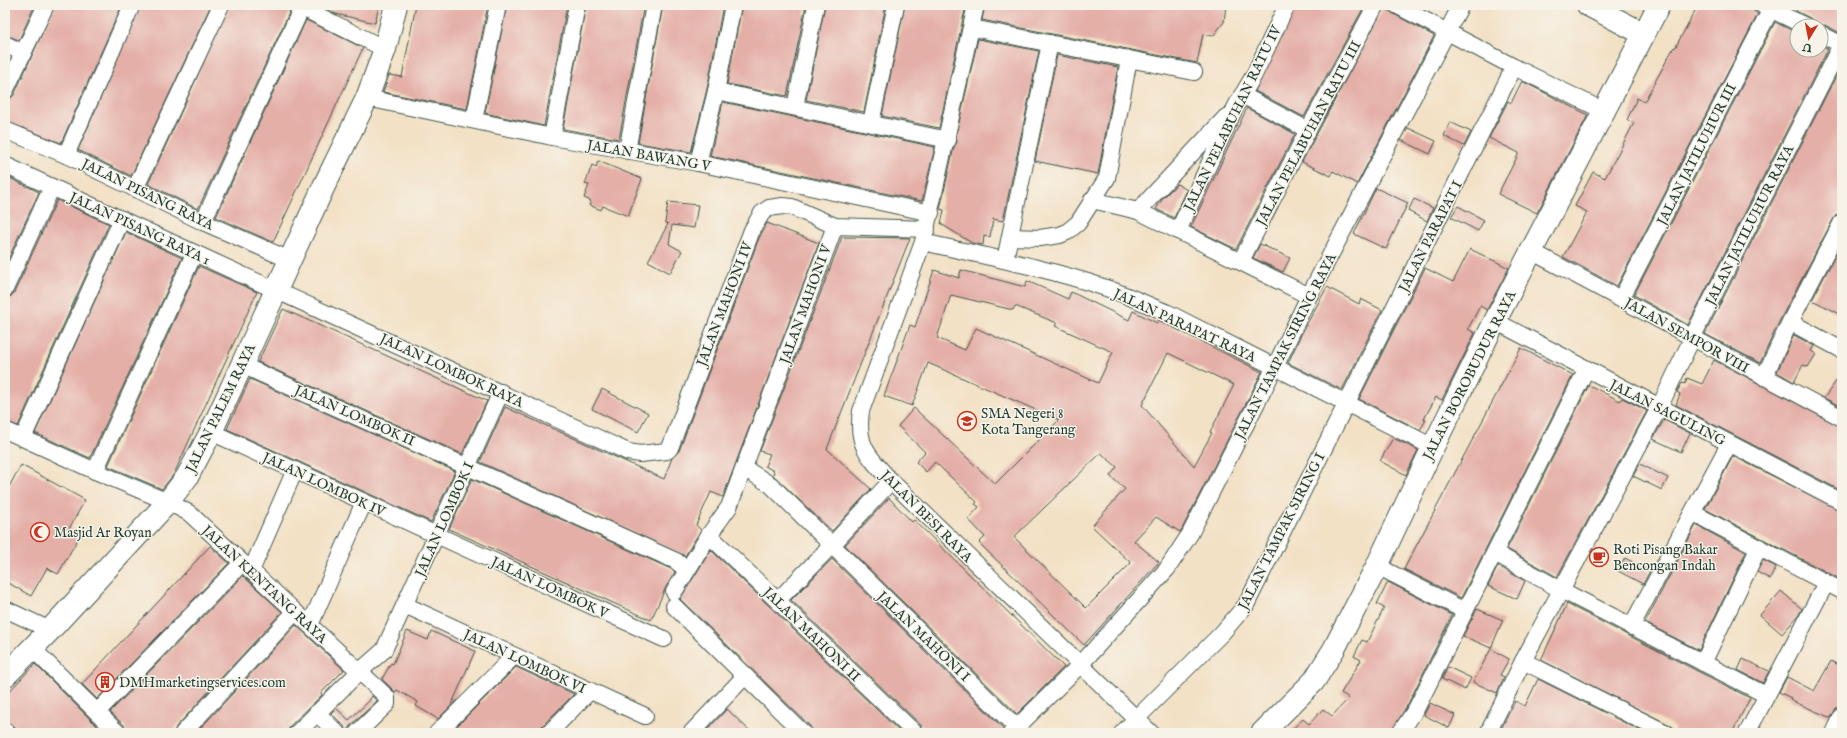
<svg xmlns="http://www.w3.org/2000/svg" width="1847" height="738" font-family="'IM FELL English',serif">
	<rect width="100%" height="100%" fill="#f7f3e8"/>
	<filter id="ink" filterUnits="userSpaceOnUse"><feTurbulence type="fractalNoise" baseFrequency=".025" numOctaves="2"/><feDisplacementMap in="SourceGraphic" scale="8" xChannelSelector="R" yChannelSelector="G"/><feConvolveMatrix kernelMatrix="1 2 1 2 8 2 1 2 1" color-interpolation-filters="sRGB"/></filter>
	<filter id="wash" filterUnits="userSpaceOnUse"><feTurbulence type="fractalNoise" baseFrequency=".012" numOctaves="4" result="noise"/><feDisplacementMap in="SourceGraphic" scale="16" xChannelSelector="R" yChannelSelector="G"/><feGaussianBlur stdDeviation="0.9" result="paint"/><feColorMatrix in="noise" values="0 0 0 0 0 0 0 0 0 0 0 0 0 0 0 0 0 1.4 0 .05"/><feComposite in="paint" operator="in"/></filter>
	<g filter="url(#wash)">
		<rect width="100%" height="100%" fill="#f3e1c6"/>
		<g id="blocks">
			<g fill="#e4afa7" fill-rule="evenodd">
				<polygon points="5,5 35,5 19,40 5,35"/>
				<polygon points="55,5 122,5 61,143 5,121 5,100 10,99 14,95"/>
				<polygon points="141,5 211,5 131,176 78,150"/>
				<polygon points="230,5 279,5 290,11 198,209 148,184"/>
				<polygon points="319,5 379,5 375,23 336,14"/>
				<polygon points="416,5 488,5 467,109 383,92 389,75 402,77"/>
				<polygon points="507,5 567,5 544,126 485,113"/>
				<polygon points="586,5 644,5 619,139 563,129"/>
				<polygon points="663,5 723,5 707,89 691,152 638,143"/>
				<polygon points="742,5 806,5 787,96 727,84"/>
				<polygon points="825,5 886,5 864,112 806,100"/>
				<polygon points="905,5 966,5 939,128 882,116"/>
				<polygon points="985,5 1226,5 1224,22 1213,36 1203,34 1197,63 982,20"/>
				<polygon points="1296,5 1365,5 1304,117 1255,91"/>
				<polygon points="1385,5 1392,13 1434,36 1357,184 1333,171 1331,176 1302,162"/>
				<polygon points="1698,5 1745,5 1758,14 1617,286 1563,257 1587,212 1575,206 1593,172 1605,178 1634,123 1627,120 1637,98 1644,102 1674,47 1675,48"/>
				<polygon points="1799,5 1842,5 1842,34 1825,25 1814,26 1813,21 1810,18 1796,11"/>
				<polygon points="306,20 363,48 273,242 216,217"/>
				<polygon points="1775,22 1797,33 1797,50 1821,50 1821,45 1828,49 1688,325 1634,295"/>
				<polygon points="978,39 1039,51 1003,221 993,219 990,237 984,236 983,245 972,243 941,224 944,210 940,209 954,147 957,142 956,136"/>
				<polygon points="1057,55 1118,67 1098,174 1035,161"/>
				<polygon points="1842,64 1842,213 1837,214 1834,218 1781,318 1760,363 1705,334"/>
				<polygon points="1522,81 1588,115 1537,213 1498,194 1519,153 1489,138 1508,101 1511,103"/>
				<polygon points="723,102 935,147 922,201 710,156"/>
				<polygon points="1247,108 1295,134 1236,249 1191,227"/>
				<polygon points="1450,122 1471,132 1464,146 1444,136"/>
				<polygon points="1408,128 1436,141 1430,154 1401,140"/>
				<polygon points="598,161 642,179 628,216 603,206 601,210 589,205 591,201 584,198 589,185 585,184 592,165 596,167"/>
				<polygon points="5,176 39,192 5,266"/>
				<polygon points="1177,184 1187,190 1174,218 1156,209 1163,198"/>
				<polygon points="1376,188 1408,203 1386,249 1354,234"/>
				<polygon points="1414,199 1433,208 1427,221 1408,211"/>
				<polygon points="57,200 109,224 18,426 5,421 5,298 10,297 14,293"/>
				<polygon points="668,202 698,205 694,228 672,225 669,244 682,251 670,273 648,261 668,224 665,223"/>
				<polygon points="1458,206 1484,220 1478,231 1451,217"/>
				<polygon points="767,223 819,243 723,497 711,492 696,525 701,530 685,556 480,462 505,407 664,479 672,458 679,451 759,238"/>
				<polygon points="126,232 182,258 90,458 35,433"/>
				<polygon points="842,237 910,238 827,449 871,489 832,531 773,475 774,471 765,466 770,454 760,451"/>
				<polygon points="1842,243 1842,315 1812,300"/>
				<polygon points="1260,244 1290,258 1283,272 1253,258"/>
				<polygon points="1470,249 1509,268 1487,310 1480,306 1468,329 1475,333 1442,400 1436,397 1424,419 1426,420 1420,430 1359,399 1425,268 1453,282"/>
				<polygon points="199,266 257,292 174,474 162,489 108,466"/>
				<path d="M934 270 959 278 961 270 1025 287 1027 281 1068 299 1071 292 1129 320 1133 311 1157 323 1158 320 1262 372 1182 529 1180 532 1156 517 1134 541 1159 562 1084 645 979 543 985 537 968 519 979 507 975 504 977 502 935 462 926 472 916 462 925 452 898 426 914 408 995 484 1059 420 928 363 912 406 884 396 910 325 915 327ZM951 295 1013 310 1015 306 1057 323 1055 326 1113 352 1098 383 976 328 965 350 937 338ZM1168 353 1234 385 1210 432 1212 433 1194 466 1142 405ZM1101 453 1117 467 1110 476 1125 489 1092 526 1131 563 1086 608 1014 537Z"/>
				<polygon points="1327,287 1359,304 1361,299 1382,310 1342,390 1288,363 1301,335"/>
				<polygon points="283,309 487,401 462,454 258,362"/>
				<polygon points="1794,335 1814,346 1811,351 1816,354 1808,367 1803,365 1794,382 1777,372"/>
				<polygon points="1521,348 1573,375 1461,598 1404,569"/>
				<polygon points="1714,360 1842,427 1842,491 1676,405 1680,394 1677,392 1682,383 1685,384 1687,378 1702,384"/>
				<polygon points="1842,373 1842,407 1824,398"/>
				<polygon points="250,379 455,471 431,522 227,429"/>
				<polygon points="1589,385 1620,401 1622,398 1647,411 1557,577 1507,549"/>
				<polygon points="602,389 648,413 638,432 592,409"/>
				<polygon points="1664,420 1690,433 1681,452 1653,439"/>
				<polygon points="1393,438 1418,450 1406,475 1380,461"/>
				<polygon points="1733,456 1842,511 1842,580 1705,509"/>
				<polygon points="1640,464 1668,478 1662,490 1633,476"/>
				<polygon points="21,465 85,500 69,529 80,535 58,574 47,568 31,596 5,581 5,494"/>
				<polygon points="472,479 671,569 675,572 666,587 651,620 449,529"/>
				<polygon points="889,498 912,522 914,520 1064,667 1017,714 845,545"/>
				<polygon points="1696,525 1746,552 1699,650 1645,623"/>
				<polygon points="210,546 229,563 97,699 82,684"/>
				<polygon points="711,550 901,733 814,733 810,726 680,599"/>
				<polygon points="1625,558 1650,571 1643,584 1618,571"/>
				<polygon points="832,559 1003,728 1002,733 924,733 922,726 791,600"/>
				<polygon points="1763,560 1776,567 1770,579 1757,572"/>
				<polygon points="1498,566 1525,581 1517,599 1488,586"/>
				<polygon points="243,576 282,612 176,727 174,733 127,733 125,726 110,712"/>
				<polygon points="1388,582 1452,615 1408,704 1391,732 1288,733 1303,719 1309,724 1323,709 1332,716 1349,698 1341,693 1361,660 1354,656 1362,640 1367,642 1384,608 1377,604"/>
				<polygon points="1781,591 1802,609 1798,616 1782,634 1760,615"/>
				<polygon points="1567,604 1750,698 1732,733 1675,733 1674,728 1670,725 1541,660"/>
				<polygon points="1477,609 1503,620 1491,648 1463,636"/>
				<polygon points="296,625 344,670 321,693 322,695 290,726 288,733 196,733"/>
				<polygon points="407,631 428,640 431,631 475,651 451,706 438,719 416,706 418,702 397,690 395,692 382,679 391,663 393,664"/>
				<polygon points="1491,649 1509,659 1500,675 1504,677 1497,693 1473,682"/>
				<polygon points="1743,659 1769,671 1763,683 1738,670"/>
				<polygon points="1831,661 1842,667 1842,706 1836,708 1831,718 1790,700 1791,698 1779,692 1787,677 1814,691"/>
				<polygon points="35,664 104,733 16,733 14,726 5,722 5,696"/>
				<polygon points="516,667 574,694 542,726 540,733 450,733"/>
				<polygon points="1448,667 1471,678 1465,690 1442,679"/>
				<polygon points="1538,679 1645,733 1499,733 1515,701 1525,706"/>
				<polygon points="372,696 377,701 350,726 348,733 346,733 344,726 331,713 336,708 349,720 369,701"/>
				<polygon points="1430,703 1455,715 1449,728 1424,715"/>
				<polygon points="727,709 752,733 704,733"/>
			</g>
		</g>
	</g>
	<g filter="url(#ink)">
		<use href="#blocks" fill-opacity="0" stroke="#3f564a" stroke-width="1"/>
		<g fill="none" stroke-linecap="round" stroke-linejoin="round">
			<g stroke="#3f564a" stroke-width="18">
				<g id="street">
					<polyline points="297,5 385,49"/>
					<path d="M976 5 923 242 861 411C856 446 869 457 891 481L1151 733"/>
					<polyline points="1396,5 1514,67 1604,111"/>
					<polyline points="1762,5 1805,26"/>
					<polyline points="972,28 1194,72"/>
					<polyline points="1821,34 1842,45"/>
					<polyline points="5,44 23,53"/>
					<polyline points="5,91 46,5"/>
					<polyline points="716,91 948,140"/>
					<polyline points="1242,95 1308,130"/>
					<polyline points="367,98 552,137 698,163 931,213"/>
					<polyline points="795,107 816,5"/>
					<polyline points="474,120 498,5"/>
					<polyline points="871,123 896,5"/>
					<polyline points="5,130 66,155 203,222 290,260"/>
					<polyline points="552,137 577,5"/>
					<polyline points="627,151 654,5"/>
					<polyline points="66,155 132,5"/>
					<polyline points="698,163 716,91 733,5"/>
					<path d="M5 165C212 263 421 355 628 452L640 454 667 451 670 448 752 230 762 213 769 208 783 206 792 207 835 226 927 229"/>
					<polyline points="135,189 221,5"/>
					<polyline points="1092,200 1138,211 1309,296"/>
					<polyline points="1138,211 1226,117"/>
					<polyline points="203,222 303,5"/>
					<polyline points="1178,231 1236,106 1254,75 1287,5"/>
					<polyline points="1011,237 1040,238 1060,235 1067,232 1078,223 1107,178 1129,59"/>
					<path d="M923 242C984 256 1047 268 1106 288 1127 295 1148 305 1168 313L1433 447"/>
					<polyline points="1531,251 1842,418"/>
					<polyline points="1005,260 1050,43"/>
					<polyline points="1241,261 1308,130 1376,5"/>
					<polyline points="5,289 52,187"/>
					<polyline points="1621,299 1771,9"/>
					<polyline points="1495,321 1842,502"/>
					<polyline points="1790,322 1842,350"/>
					<polyline points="242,365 676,561 687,570"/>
					<polyline points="1764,377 1790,322 1842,222"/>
					<polyline points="5,430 95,471 168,502 189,513 387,697 387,704 357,733"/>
					<polyline points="211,432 664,639"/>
					<polyline points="23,438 122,219"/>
					<polyline points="744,468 771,485 1016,727"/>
					<polyline points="95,471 194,254"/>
					<polyline points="1693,513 1842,591"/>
					<polyline points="709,535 915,733"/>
					<polyline points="1495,553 1561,590 1766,695"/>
					<polyline points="1377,566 1465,611"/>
					<polyline points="251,571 295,470"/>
					<polyline points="674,592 709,535 729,507 835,226"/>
					<polyline points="778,600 832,545 891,481"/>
					<polyline points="405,605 645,716"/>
					<polyline points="674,606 803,733"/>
					<polyline points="5,609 50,630"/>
					<polyline points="310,625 364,502"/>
					<polyline points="1631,627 1729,444"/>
					<polyline points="32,648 118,733"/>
					<polyline points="1523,661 1666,733"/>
					<polyline points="1703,663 1759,547"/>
					<polyline points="97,712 242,563"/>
					<polyline points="317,713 337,733"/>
					<polyline points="5,731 7,733"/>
					<polyline points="183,733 295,612"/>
					<polyline points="297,733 359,672 384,650 501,392"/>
					<polyline points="437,733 514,656"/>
					<polyline points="549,733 590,691"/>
					<polyline points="691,733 745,676"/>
					<polyline points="1011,733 1080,665 1167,569 1190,534 1275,367 1309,296 1461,5"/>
					<polyline points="1122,733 1222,633 1246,605 1514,67"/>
					<polyline points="1400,733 1416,709 1586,370"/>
					<polyline points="1488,733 1523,661 1659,408 1698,326 1842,43"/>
					<polyline points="1747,733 1826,583"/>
					<polyline points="1834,733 1842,716"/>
				</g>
			</g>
			<g stroke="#3f564a" stroke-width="24">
				<g id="secondary">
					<polyline points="1588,5 1644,34"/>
					<polyline points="5,676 50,630 168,502 187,477 211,432 324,186 367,98 385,49 396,5"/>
					<polyline points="1262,733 1314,681 1334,649 1377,566 1433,447 1495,321 1659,5"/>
				</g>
			</g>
			<use href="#street" stroke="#fff" stroke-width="16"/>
			<use href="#secondary" stroke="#fff" stroke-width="22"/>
		</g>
	</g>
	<defs>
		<g id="school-ring" transform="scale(1)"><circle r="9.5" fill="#f7f3e8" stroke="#c8321e" stroke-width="1.5"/><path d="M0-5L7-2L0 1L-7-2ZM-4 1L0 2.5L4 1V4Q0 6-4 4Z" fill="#c8321e"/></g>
		<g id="mosque-ring" transform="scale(1)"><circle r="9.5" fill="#f7f3e8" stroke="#c8321e" stroke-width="1.5"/><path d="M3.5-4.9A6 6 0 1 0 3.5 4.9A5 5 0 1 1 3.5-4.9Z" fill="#c8321e"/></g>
		<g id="cafe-ring" transform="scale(1)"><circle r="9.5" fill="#f7f3e8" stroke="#c8321e" stroke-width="1.5"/><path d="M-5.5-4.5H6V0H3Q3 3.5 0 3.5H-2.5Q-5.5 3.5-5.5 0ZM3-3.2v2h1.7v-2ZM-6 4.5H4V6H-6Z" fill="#c8321e"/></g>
		<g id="building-ring" transform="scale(1)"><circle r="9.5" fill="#f7f3e8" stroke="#c8321e" stroke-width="1.5"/><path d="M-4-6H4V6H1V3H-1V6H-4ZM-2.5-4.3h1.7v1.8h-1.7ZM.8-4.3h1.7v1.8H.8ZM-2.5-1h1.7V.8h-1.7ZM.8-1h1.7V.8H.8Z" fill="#c8321e"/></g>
	</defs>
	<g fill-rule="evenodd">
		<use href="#school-ring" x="967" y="421"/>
		<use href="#mosque-ring" x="40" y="532"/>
		<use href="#cafe-ring" x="1599" y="557"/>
		<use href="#building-ring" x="105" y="682"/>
	</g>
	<g text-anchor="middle" stroke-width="3" stroke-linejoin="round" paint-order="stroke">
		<g font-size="14" fill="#1f3d34" stroke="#f7f3e8">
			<text transform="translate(1232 118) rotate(-64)" y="5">JALAN PELABUHAN RATU IV</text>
			<text transform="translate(1308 133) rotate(-62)" y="5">JALAN PELABUHAN RATU III</text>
			<text transform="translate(1696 154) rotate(-63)" y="5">JALAN JATILUHUR III</text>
			<text transform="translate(649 155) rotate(10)" y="5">JALAN BAWANG V</text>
			<text transform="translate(148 194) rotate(26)" y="5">JALAN PISANG RAYA</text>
			<text transform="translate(1749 225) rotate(-63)" y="5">JALAN JATILUHUR RAYA</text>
			<text transform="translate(140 228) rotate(25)" y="5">JALAN PISANG RAYA 1</text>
			<text transform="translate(1430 236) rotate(-63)" y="5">JALAN PARAPAT I</text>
			<text transform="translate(724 304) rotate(-69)" y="5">JALAN MAHONI IV</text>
			<text transform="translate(805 304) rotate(-70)" y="5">JALAN MAHONI V</text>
			<text transform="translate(1185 325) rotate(25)" y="5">JALAN PARAPAT RAYA</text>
			<text transform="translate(1687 335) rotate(29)" y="5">JALAN SEMPOR VIII</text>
			<text transform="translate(1285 346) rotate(-63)" y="5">JALAN TAMPAK SIRING RAYA</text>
			<text transform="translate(452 370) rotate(25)" y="5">JALAN LOMBOK RAYA</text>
			<text transform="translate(1469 375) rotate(-63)" y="5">JALAN BOROBUDUR RAYA</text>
			<text transform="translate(220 408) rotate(-64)" y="5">JALAN PALEM RAYA</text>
			<text transform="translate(1668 412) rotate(27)" y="5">JALAN SAGULING</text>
			<text transform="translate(355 415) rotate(24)" y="5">JALAN LOMBOK II</text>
			<text transform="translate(324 484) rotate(25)" y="5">JALAN LOMBOK IV</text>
			<text transform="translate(927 516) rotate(45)" y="5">JALAN BESI RAYA</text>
			<text transform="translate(444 519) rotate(-66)" y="5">JALAN LOMBOK I</text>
			<text transform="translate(1281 531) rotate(-63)" y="5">JALAN TAMPAK SIRING I</text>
			<text transform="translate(265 584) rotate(43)" y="5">JALAN KENTANG RAYA</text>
			<text transform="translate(550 587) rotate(25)" y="5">JALAN LOMBOK V</text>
			<text transform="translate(812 634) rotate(44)" y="5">JALAN MAHONI II</text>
			<text transform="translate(924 636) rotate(44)" y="5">JALAN MAHONI I</text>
			<text transform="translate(525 661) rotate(25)" y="5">JALAN LOMBOK VI</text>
		</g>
		<g font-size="14" fill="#1f3d34" stroke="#f7f3e8" text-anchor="start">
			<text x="981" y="418">SMA Negeri 8<tspan x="981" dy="16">Kota Tangerang</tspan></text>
			<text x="54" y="537">Masjid Ar Royan</text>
			<text x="1613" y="554">Roti Pisang Bakar<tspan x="1613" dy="16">Bencongan Indah</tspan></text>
			<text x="119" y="687">DMHmarketingservices.com</text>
		</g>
	</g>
	<rect width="1847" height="738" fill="none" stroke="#f7f3e8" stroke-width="20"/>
	<g transform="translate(1809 38) rotate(190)"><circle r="19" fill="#f7f3e8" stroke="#a1aaa0"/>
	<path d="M0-3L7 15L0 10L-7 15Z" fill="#c8321e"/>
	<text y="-6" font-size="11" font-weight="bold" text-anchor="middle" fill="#1f3d34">U</text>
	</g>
</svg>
